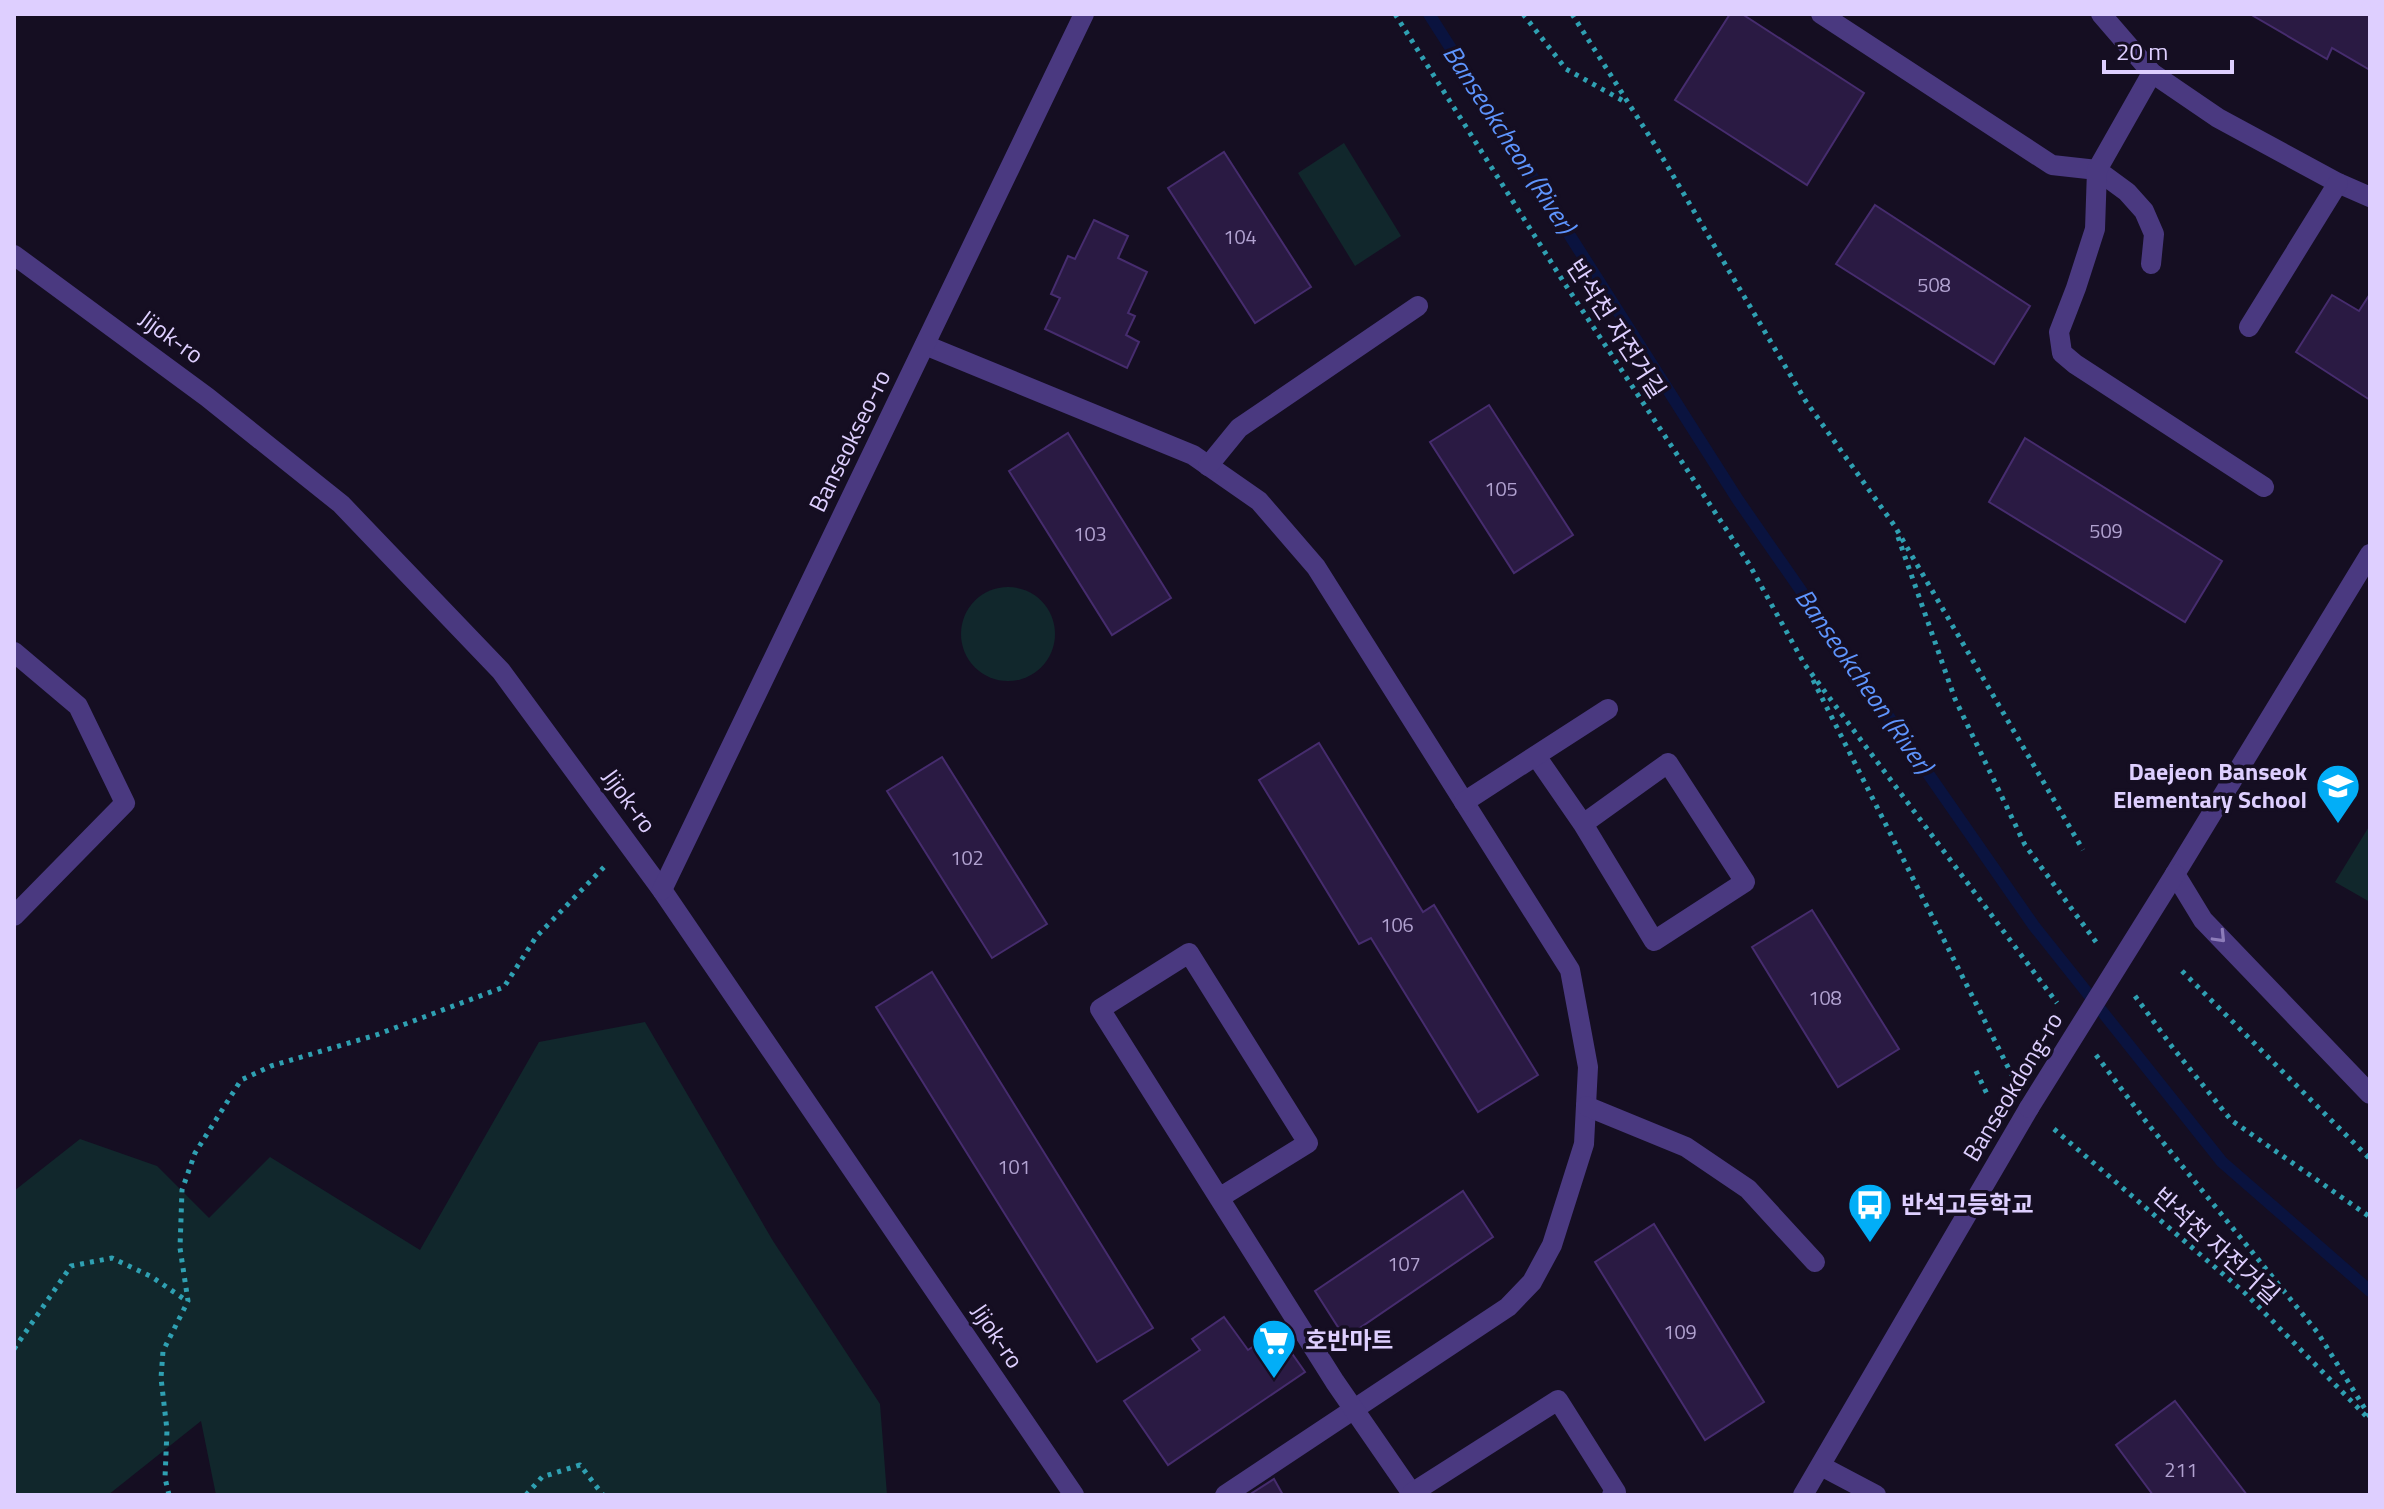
<svg xmlns="http://www.w3.org/2000/svg" width="2384" height="1509" font-family="'Titillium Web','Noto Sans KR',sans-serif">
	<rect width="100%" height="100%" fill="#150e22"/>
	<g fill="#11272c">
		<polygon points="1344,143 1401,236 1355,266 1298,173"/>
		<circle cx="1008" cy="634" r="47"/>
		<polygon points="2370,825 2370,902 2335,882"/>
		<polygon points="645,1022 773,1241 880,1404 887,1495 216,1495 201,1421 108,1495 14,1495 14,1191 80,1139 157,1166 209,1218 270,1157 420,1250 539,1042"/>
	</g>
	<g fill="none" stroke-linecap="round" stroke-linejoin="round">
		<polyline stroke="#0a133f" stroke-width="12" points="1429,14 1738,500 2034,926 2222,1162 2370,1291"/>
	</g>
	<g fill="#2a1a43" stroke="#462c6e" stroke-width="2">
		<polygon points="1730,14 1742,14 1864,93 1807,185 1675,100"/>
		<polygon points="2250,14 2370,14 2370,70 2332,48 2327,59"/>
		<polygon points="1224,152 1311,287 1255,323 1168,188"/>
		<polygon points="1875,205 2030,306 1994,364 1836,264"/>
		<polygon points="1094,220 1128,236 1118,258 1147,272 1128,313 1135,316 1126,335 1139,342 1127,368 1045,329 1060,298 1051,294 1068,256 1075,259"/>
		<polygon points="2370,294 2370,400 2296,352 2332,295 2359,311"/>
		<polygon points="1489,405 1573,535 1514,573 1430,442"/>
		<polygon points="1068,433 1171,598 1112,635 1009,471"/>
		<polygon points="2025,438 2222,561 2185,622 1989,502"/>
		<polygon points="1319,743 1423,912 1434,905 1538,1075 1478,1112 1371,938 1359,944 1259,780"/>
		<polygon points="942,757 1047,924 992,958 887,791"/>
		<polygon points="1812,910 1899,1049 1838,1087 1752,947"/>
		<polygon points="932,972 1153,1328 1097,1362 876,1007"/>
		<polygon points="1463,1191 1493,1237 1345,1338 1315,1291"/>
		<polygon points="1654,1224 1764,1402 1705,1440 1595,1262"/>
		<polygon points="1224,1317 1248,1350 1276,1331 1305,1372 1168,1465 1124,1401 1200,1350 1192,1339"/>
		<polygon points="2175,1401 2247,1495 2153,1495 2116,1445"/>
		<polygon points="1274,1479 1283,1495 1249,1495"/>
	</g>
	<g fill="none" stroke-linecap="round" stroke-linejoin="round">
		<g stroke="#2fa0b2" stroke-width="5" stroke-dasharray="4 6" stroke-linecap="butt">
			<polyline points="1395,14 1563,281 1749,564 1805,665 2057,1003"/>
			<polyline points="1523,14 1566,69 1627,103"/>
			<polyline points="1572,14 1655,145 1805,400 1894,525 2083,850"/>
			<polyline points="1898,537 1955,699 2025,845 2096,942"/>
			<polyline points="1813,680 2012,1075"/>
			<polyline points="2182,971 2370,1159"/>
			<polyline points="2135,996 2173,1048 2231,1120 2370,1217"/>
			<polyline points="2096,1055 2144,1119 2318,1333 2370,1417"/>
			<polyline points="1976,1071 1987,1094"/>
			<polyline points="2054,1129 2245,1293 2367,1417"/>
			<polyline points="14,1349 71,1266 112,1258 152,1277 187,1301"/>
			<polyline points="169,1495 165,1478 167,1430 161,1378 163,1351 188,1301 180,1248 182,1190 195,1153 241,1080 271,1066 376,1035 504,987 536,937 605,866"/>
			<polyline points="526,1495 542,1477 580,1465 603,1495"/>
		</g>
		<g stroke="#4a3980" stroke-width="20">
			<polyline points="1821,14 2052,165 2097,170 2127,192 2144,211 2154,234 2151,264"/>
			<polyline points="2101,14 2152,73 2218,118 2338,183 2370,197"/>
			<polyline points="2152,73 2097,170 2095,229 2076,288 2059,332 2062,353 2075,364 2264,487"/>
			<polyline points="2249,327 2338,183"/>
			<polyline points="925,345 1193,455 1259,501 1316,567 1570,970 1588,1067 1584,1144 1552,1245 1532,1282 1508,1307 1225,1495"/>
			<polyline points="1208,466 1239,428 1418,306"/>
			<polyline points="1536,756 1583,824 1654,941 1745,882 1668,763 1583,824"/>
			<polyline points="1464,802 1608,709"/>
			<polyline points="1586,1106 1686,1147 1748,1189 1815,1262"/>
			<polyline points="1219,1198 1308,1143 1189,953 1100,1009 1335,1382 1413,1495"/>
			<polyline points="1821,1466 1876,1495"/>
			<polyline points="1412,1493 1558,1400 1616,1492 1612,1495"/>
		</g>
		<g stroke="#4a3980" stroke-width="20">
			<polyline points="14,255 207,397 341,504 501,671 662,890 1074,1495"/>
			<polyline points="2370,554 2175,874 2203,920 2370,1094"/>
			<polyline points="14,652 78,706 125,803 14,916"/>
			<polyline points="662,890 1084,14"/>
			<polyline points="1803,1495 2029,1108"/>
		</g>
		<polyline stroke="#4a3980" stroke-width="20" points="2029,1108 2175,874"/>
	</g>
	<defs><path id="oneway-chevron" d="M-2-3.5L2.5 0L-2 3.5" fill="none" stroke-width="1.6" stroke-linecap="round" stroke-linejoin="round" transform="scale(2)"/></defs>
	<use stroke="#8d7cb9" href="#oneway-chevron" transform="translate(2220 937) rotate(46)"/>
	<defs>
		<g id="school-pin" transform="scale(2.3)"><path d="M0 17L-7.5 6A9.5 9.5 0 1 1 7.5 6Z" fill="#02aef7" stroke="#150e22"/><path d="M0-5L7-2L0 1L-7-2ZM-4 1L0 2.5L4 1V4Q0 6-4 4Z" fill="#fff"/></g>
		<g id="bus-pin" transform="scale(2.3)"><path d="M0 17L-7.5 6A9.5 9.5 0 1 1 7.5 6Z" fill="#02aef7" stroke="#150e22"/><path d="M-5-6H5V4H4V6H2V4H-2V6H-4V4H-5ZM-3.5-4V0h7V-4ZM-3.5 1.2v1.5H-2V1.2ZM2 1.2v1.5H3.5V1.2Z" fill="#fff"/></g>
		<g id="supermarket-pin" transform="scale(2.3)"><path d="M0 17L-7.5 6A9.5 9.5 0 1 1 7.5 6Z" fill="#02aef7" stroke="#150e22"/><path d="M-6-5.5h2.5l.6 2H6L4.5 2H-2.5L-4.4-4H-6ZM-1.5 3.2a1.3 1.3 0 1 0 .1 0ZM3 3.2a1.3 1.3 0 1 0 .1 0Z" fill="#fff"/></g>
	</defs>
	<g fill-rule="evenodd">
		<use href="#school-pin" x="2338" y="786"/>
		<use href="#bus-pin" x="1870" y="1205"/>
		<use href="#supermarket-pin" x="1274" y="1341"/>
	</g>
	<g text-anchor="middle" stroke-width="7" stroke-linejoin="round" paint-order="stroke">
		<g font-size="20" fill="#b1a2d0">
			<text x="1240" y="244">104</text>
			<text x="1934" y="292">508</text>
			<text x="1501" y="496">105</text>
			<text x="2106" y="538">509</text>
			<text x="1090" y="541">103</text>
			<text x="967" y="865">102</text>
			<text x="1397" y="932">106</text>
			<text x="1825" y="1005">108</text>
			<text x="1014" y="1174">101</text>
			<text x="1404" y="1271">107</text>
			<text x="1680" y="1339">109</text>
			<text x="2181" y="1477">211</text>
		</g>
		<g font-size="24" fill="#decfff" stroke="#150e22">
			<text transform="translate(1616 329) rotate(57)" y="8">반석천 자전거길</text>
			<text transform="translate(171 337) rotate(36)" y="8">Jijok-ro</text>
			<text transform="translate(850 441) rotate(-64)" y="8">Banseokseo-ro</text>
			<text transform="translate(629 801) rotate(54)" y="8">Jijok-ro</text>
			<text transform="translate(2013 1087) rotate(-59)" y="8">Banseokdong-ro</text>
			<text transform="translate(2216 1246) rotate(42)" y="8">반석천 자전거길</text>
			<text transform="translate(997 1336) rotate(56)" y="8">Jijok-ro</text>
		</g>
		<g font-size="24" font-weight="bold" fill="#decfff" stroke="#150e22" text-anchor="start">
			<text x="2307" y="780" text-anchor="end">Daejeon Banseok<tspan x="2307" dy="28">Elementary School</tspan></text>
			<text x="1901" y="1213">반석고등학교</text>
			<text x="1305" y="1349">호반마트</text>
		</g>
		<g font-size="26" font-style="italic" fill="#5e94fd" stroke="#150e22">
			<text transform="translate(1509 139) rotate(57)" y="9">Banseokcheon (River)</text>
			<text transform="translate(1864 681) rotate(55)" y="9">Banseokcheon (River)</text>
		</g>
	</g>
	<rect width="2384" height="1509" fill="none" stroke="#decfff" stroke-width="32"/>
	<path d="M2104 60v12h128v-12" fill="none" stroke="#decfff" stroke-width="4"/>
	<text x="2116" y="60" font-size="24" fill="#decfff" stroke="#150e22" stroke-width="6" paint-order="stroke">20 m</text>
</svg>
